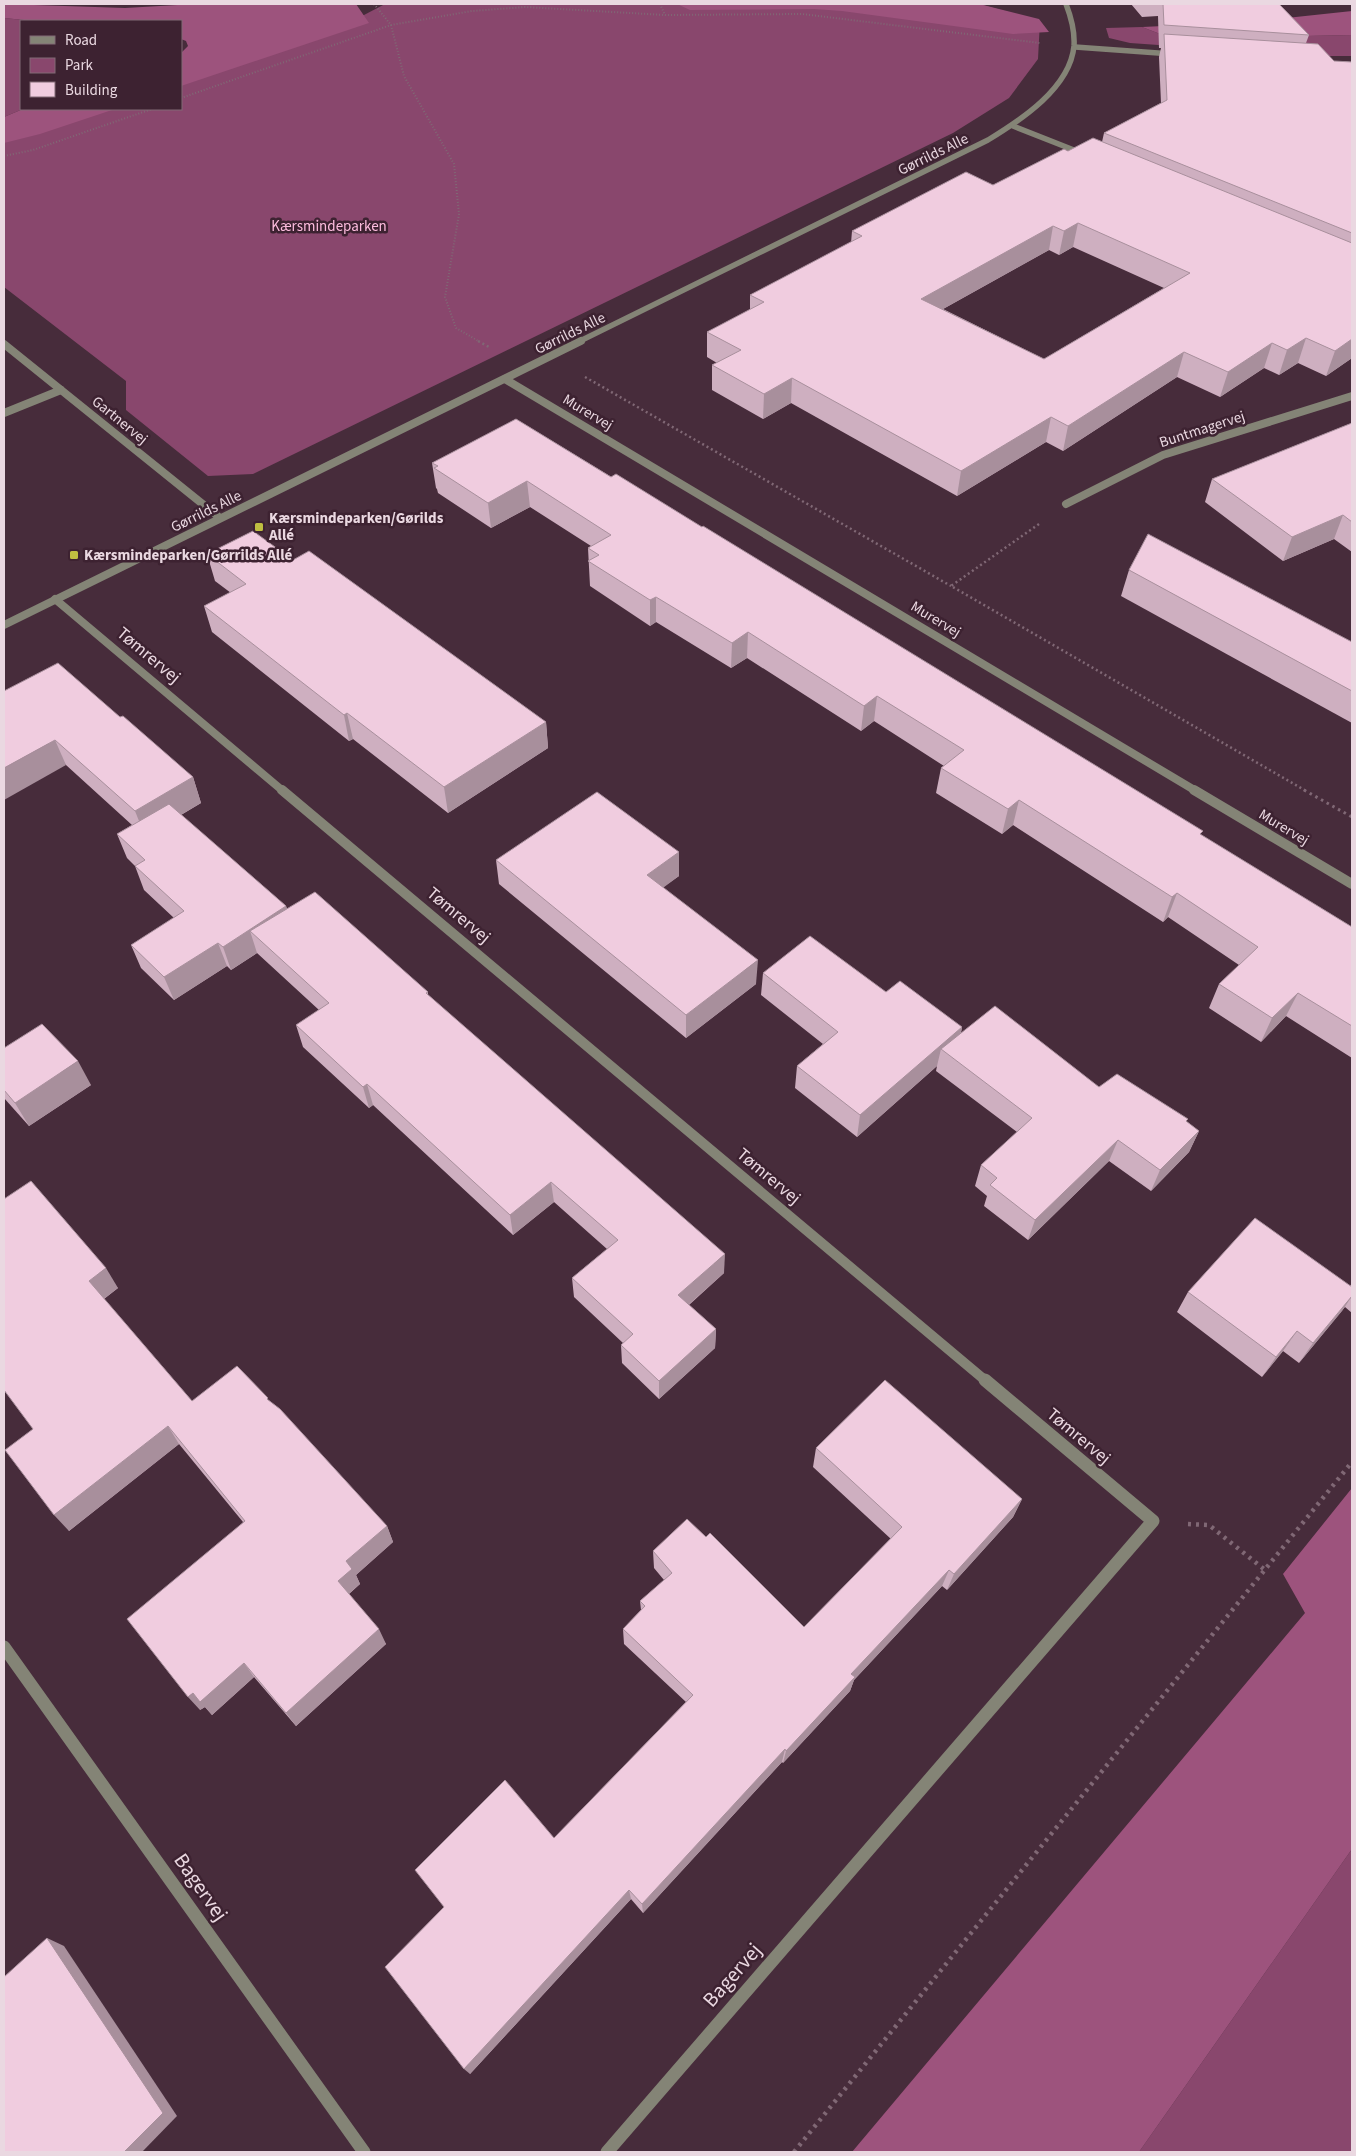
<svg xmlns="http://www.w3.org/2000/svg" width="1356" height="2156" font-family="'Source Sans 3',sans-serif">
	<rect width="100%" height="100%" fill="#472c3b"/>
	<g fill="#89476d">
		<polygon points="385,4 979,4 1040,21 1038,59 1009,98 953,133 253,474 208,476 126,410 126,381 4,287 4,136 85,109 181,109 181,77 364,15"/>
		<polygon points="4,18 34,21 21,21 21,109 23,109 4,117"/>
		<polygon points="1142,27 1173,39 1352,35 1352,56 1314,56 1130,43 1109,38 1106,28"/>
		<polygon points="1352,1849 1352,2152 1139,2152"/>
	</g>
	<g fill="#9d537d">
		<polygon points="4,4 125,8 195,4 356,4 369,23 181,86 181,53 188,46 186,41 181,39 181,21 34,21 4,18"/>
		<polygon points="677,4 979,4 1039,19 1049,32 1013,34 842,11 814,9 690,10"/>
		<polygon points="1352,11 1352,35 1173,39 1142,27 1249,22"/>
		<polygon points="23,109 115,109 40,134 4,143 4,117"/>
		<polygon points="1352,1488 1352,1849 1139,2152 852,2152 1305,1613 1283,1574"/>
	</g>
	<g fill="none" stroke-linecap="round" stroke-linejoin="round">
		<g stroke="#806875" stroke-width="2" stroke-dasharray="1 2" stroke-linecap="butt">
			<polyline points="374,4 391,25 404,76 454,164 459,214 445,297 456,328 480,342"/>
			<polyline points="660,4 665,15"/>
			<polyline points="181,98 391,25 472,11 525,7 665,15 802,14 1040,43"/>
			<polyline points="4,156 33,150 152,109"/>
		</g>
		<g stroke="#806875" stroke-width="2.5" stroke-dasharray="2 3" stroke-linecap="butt">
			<polyline points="478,341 489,347"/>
			<polyline points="585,377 951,586"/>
			<polyline points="1039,524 951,586 1306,791"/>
		</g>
		<polyline stroke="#806875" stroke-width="3" stroke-dasharray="2.5 4" stroke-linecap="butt" points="1304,790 1352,817"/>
		<g stroke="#806875" stroke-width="4.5" stroke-dasharray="3 5" stroke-linecap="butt">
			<polyline points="1188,1524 1209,1525 1265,1570"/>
			<polyline points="794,2152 1352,1462"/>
		</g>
		<polyline stroke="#848476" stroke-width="8" points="4,413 61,390"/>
		<g stroke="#848476" stroke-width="5.5">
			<polyline points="1075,47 1172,54"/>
			<polyline points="1013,126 1084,154"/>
			<path d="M578 342 988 140C1021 120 1070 88 1074 46 1075 31 1071 17 1066 4"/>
		</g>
		<g stroke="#848476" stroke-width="8">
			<polyline points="4,344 220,518"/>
			<polyline points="505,379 1196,791"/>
			<polyline points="1066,504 1163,455 1352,396"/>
			<polyline points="55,599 283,791"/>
			<polyline points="4,625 581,341"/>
		</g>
		<g stroke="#848476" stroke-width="10">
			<polyline points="282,790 986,1381"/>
			<polyline points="1194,790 1352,884"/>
		</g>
		<g stroke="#848476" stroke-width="13">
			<polyline points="4,1647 364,2152"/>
			<polyline points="607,2152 1153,1521 985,1380"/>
		</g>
	</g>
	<g fill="#ceafc0" fill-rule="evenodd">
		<path d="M1131 4H1279L1309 35 1306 43 1334 61 1352 62V358L1326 376 1298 363 1279 375 1264 368 1220 397 1177 377 1063 451 1046 442 957 496 791 403 763 419 712 390V365L717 363 707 357V332L750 310V295L851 243 852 231 993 185 1068 151 1102 142 1104 133 1161 103 1159 57 1161 48H1159L1158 16 1142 17ZM1073 247 1164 288 1044 359 943 309 1049 250 1059 255Z"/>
		<polygon points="516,419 1352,927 1352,1058 1286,1016 1261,1042 1209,1008 1219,984 1239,965 1168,917 1163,922 1013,825 1002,834 936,793 941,768 944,766 874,721 861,731 747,658 731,668 656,622 650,626 590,586 588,548 591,546 530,507 491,528 438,493 437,489 436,488 432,463"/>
		<polygon points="1352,423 1352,552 1334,539 1283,561 1205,502 1212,479"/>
		<polygon points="207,554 293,560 546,722 548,748 448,813 353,739 349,741 212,632 204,606 231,593 215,581"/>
		<polygon points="1129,570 1352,642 1352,723 1121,596"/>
		<polygon points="4,691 120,717 193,777 201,803 181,815 286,906 287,909 428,992 428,995 724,1273 689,1305 716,1329 715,1348 659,1399 622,1363 621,1345 623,1343 574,1297 572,1278 607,1249 554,1202 513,1235 373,1105 369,1108 303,1047 296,1025 319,1010 257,953 231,970 227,966 174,1000 141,968 131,945 174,918 144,890 135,866 127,858 117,834 132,825 66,765"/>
		<polygon points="679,852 679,876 663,887 756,984 686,1038 499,884 496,860"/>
		<polygon points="763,973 886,992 962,1027 961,1033 1187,1122 1199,1131 1189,1152 1151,1191 1109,1161 1028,1240 984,1206 987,1196 975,1186 981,1165 1017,1132 936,1071 937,1066 857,1137 795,1088 797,1066 823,1044 761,995"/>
		<polygon points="4,1048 91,1085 29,1126 4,1098"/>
		<polygon points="4,1199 118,1288 104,1299 192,1401 270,1402 387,1526 393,1542 356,1575 360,1584 349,1594 386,1644 296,1726 254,1677 212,1715 205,1707 200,1710 243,1522 179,1444 69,1531 33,1429"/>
		<polygon points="1352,1283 1352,1313 1345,1307 1299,1363 1283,1351 1262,1377 1177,1312 1188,1292 1350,1286"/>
		<polygon points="816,1448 1022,1499 1013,1517 947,1590 942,1586 854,1680 850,1691 783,1763 782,1762 643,1913 631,1899 470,2074 444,1907 554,1838 686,1702 624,1644 623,1629 641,1610 640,1601 664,1580 654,1568 653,1551 706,1537 804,1627 891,1539 813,1467"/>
	</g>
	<g fill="#a88f9c">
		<polygon points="1078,223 1073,247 1059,255 1064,231"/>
		<polygon points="1053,226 1049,250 918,323 921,299"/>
		<polygon points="1306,338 1298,363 1279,375 1287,350"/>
		<polygon points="1352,339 1352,358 1326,376 1335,351"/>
		<polygon points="1272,343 1264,368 1220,397 1228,372"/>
		<polygon points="1184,352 1177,377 1063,451 1068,426"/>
		<polygon points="792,378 791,403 763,419 764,394"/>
		<polygon points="1051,417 1046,442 957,496 961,471"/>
		<polygon points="527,481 530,507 491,528 488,503"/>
		<polygon points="1343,515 1334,539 1283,561 1292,537"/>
		<polygon points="656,597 656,622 650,626 650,600"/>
		<polygon points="748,632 747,658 731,668 732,643"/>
		<polygon points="877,696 874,721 861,731 864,706"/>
		<polygon points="347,713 353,739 349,741 344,715"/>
		<polygon points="546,722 548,748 448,813 444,787"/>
		<polygon points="55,740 66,765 4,800 4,768"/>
		<polygon points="193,777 201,803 145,836 135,811"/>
		<polygon points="1019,800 1013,825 1002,834 1008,809"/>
		<polygon points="679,852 679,876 648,899 647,875"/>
		<polygon points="1177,893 1168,917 1163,922 1172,897"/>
		<polygon points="286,906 293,929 250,931 257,953 231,970 223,947"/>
		<polygon points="218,943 227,966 174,1000 164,977"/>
		<polygon points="758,960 756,984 686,1038 686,1015"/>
		<polygon points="1298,993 1286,1016 1261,1042 1272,1018"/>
		<polygon points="962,1027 957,1049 941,1049 937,1066 857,1137 860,1115"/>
		<polygon points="78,1061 91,1085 29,1126 15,1103"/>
		<polygon points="367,1084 373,1105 369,1108 363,1087"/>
		<polygon points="1199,1131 1189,1152 1151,1191 1160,1170"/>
		<polygon points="1118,1140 1109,1161 1028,1240 1035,1220"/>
		<polygon points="551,1182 554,1202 513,1235 510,1215"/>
		<polygon points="725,1254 724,1273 678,1314 678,1295"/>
		<polygon points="106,1268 118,1288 101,1301 89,1281"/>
		<polygon points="1352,1296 1342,1311 1299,1363 1313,1343"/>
		<polygon points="716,1329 715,1348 659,1399 659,1381"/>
		<polygon points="1297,1331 1283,1351 1262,1377 1276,1357"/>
		<polygon points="168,1426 179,1444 69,1531 54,1515"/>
		<polygon points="1022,1499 1013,1517 947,1590 954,1574"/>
		<polygon points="387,1526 393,1542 356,1575 360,1584 346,1596 338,1581 346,1561"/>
		<polygon points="949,1570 942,1586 854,1680 850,1691 783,1763 786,1751 851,1674"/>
		<polygon points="379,1629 386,1644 296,1726 286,1713"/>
		<polygon points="244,1663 254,1677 212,1715 205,1707 200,1710 188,1697 193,1693"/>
		<polygon points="785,1749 782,1762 643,1913 642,1904"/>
		<polygon points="629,1890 631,1899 470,2074 464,2069"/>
		<polygon points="47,1938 64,1946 177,2116 142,2152 124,2152"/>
	</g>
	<g fill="#f0ccdf" stroke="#a88f9c" fill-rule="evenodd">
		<polygon points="1163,4 1279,4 1309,35 1164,25"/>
		<polygon points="1164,34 1318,44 1334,61 1352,62 1352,233 1104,133 1167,100"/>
		<path d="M1093 138 1352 243V339L1335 351 1306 338 1287 350 1272 343 1228 372 1184 352 1068 426 1051 417 961 471 792 378 764 394 712 365 741 350 707 332 764 302 750 295 862 236 852 231 966 172 993 185 1064 149 1068 151ZM1078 223 1190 273 1044 359 921 299 1053 226 1064 231Z"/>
		<polygon points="516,419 611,477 616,474 702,527 703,526 1203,831 1200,834 1352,927 1352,1026 1298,993 1272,1018 1219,984 1258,947 1177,893 1172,897 1019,800 1008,809 941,768 964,750 877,696 864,706 748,632 732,643 656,597 650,600 588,561 599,555 588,548 611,535 527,481 488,503 434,468 438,466 432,463"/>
		<polygon points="1352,423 1352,522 1343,515 1292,537 1212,479"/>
		<polygon points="253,531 293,560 309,551 546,722 444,787 347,713 344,715 204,606 246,584 207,554"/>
		<polygon points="1148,534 1352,642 1352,691 1129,570"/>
		<polygon points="58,663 120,717 123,716 193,777 135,811 55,740 4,768 4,691"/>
		<polygon points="597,792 679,852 647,875 758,960 686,1015 496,860"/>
		<polygon points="169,804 286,906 223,947 218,943 164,977 131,945 184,911 135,866 145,860 117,834"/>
		<polygon points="315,892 428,992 426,993 725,1254 678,1295 716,1329 659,1381 621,1345 633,1334 572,1278 618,1240 551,1182 510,1215 367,1084 363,1087 296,1025 329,1003 250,931"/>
		<polygon points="810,936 886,992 900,981 962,1027 860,1115 797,1066 838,1032 763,973"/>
		<polygon points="995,1006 1099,1087 1117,1074 1188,1119 1186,1121 1199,1131 1160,1170 1118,1140 1035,1220 990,1185 997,1178 981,1165 1032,1118 941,1049"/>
		<polygon points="42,1024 78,1061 15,1103 4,1090 4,1048"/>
		<polygon points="31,1181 106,1268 89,1281 192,1401 237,1366 268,1398 267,1399 280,1409 387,1526 346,1561 352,1569 338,1581 379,1629 286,1713 244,1663 200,1702 193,1693 188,1697 127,1619 245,1521 168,1426 54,1515 5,1450 33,1429 4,1390 4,1199"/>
		<polygon points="1255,1218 1352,1287 1352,1296 1313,1343 1297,1331 1276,1357 1188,1292"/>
		<polygon points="885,1380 1022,1499 954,1574 949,1570 851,1674 855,1677 786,1751 785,1749 642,1904 629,1890 464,2069 385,1967 444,1907 415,1870 505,1780 554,1838 693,1695 623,1629 645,1606 640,1601 672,1573 653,1551 687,1519 706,1537 710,1533 804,1627 902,1527 816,1448"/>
		<polygon points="47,1938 163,2113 124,2152 4,2152 4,1977"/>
	</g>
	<g fill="#bfbe41" stroke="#3d2231" stroke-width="2">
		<rect x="254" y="522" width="10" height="10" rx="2.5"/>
		<rect x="69" y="550" width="10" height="10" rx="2.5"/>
	</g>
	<g text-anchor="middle" stroke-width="5" stroke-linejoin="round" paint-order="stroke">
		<g font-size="15" fill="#ead8e1" stroke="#3d2231">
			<text transform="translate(933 154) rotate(-26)" y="5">Gørrilds Alle</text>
			<text transform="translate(570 333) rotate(-26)" y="5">Gørrilds Alle</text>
			<text transform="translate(588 412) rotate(31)" y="5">Murervej</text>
			<text transform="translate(120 420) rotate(39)" y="5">Gartnervej</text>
			<text transform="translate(1202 429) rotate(-18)" y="5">Buntmagervej</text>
			<text transform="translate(206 511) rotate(-26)" y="5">Gørrilds Alle</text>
			<text transform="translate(936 619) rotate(31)" y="5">Murervej</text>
			<text transform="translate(1284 827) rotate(31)" y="5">Murervej</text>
		</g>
		<g font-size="15" fill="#febddf" stroke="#3d2231">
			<text x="329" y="231">Kærsmindeparken</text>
		</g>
		<g font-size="15" font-weight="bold" fill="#ead8e1" stroke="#3d2231" text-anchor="start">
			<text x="269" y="523">Kærsmindeparken/Gørilds<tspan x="269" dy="17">Allé</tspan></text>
			<text x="84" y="560">Kærsmindeparken/Gørrilds Allé</text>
		</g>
		<g font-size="18" fill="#ead8e1" stroke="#3d2231">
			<text transform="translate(149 655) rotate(40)" y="6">Tømrervej</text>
			<text transform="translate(459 915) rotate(40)" y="6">Tømrervej</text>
			<text transform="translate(769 1176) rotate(40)" y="6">Tømrervej</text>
			<text transform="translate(1079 1436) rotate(40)" y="6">Tømrervej</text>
		</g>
		<g font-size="21" fill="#ead8e1" stroke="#3d2231">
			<text transform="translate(201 1887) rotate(55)" y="7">Bagervej</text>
			<text transform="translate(732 1975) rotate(-49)" y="7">Bagervej</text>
		</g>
	</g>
	<rect width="1356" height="2156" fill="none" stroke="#ead8e1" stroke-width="10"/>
	<rect x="20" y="20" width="162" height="90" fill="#3d2231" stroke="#826b77"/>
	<rect x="30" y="36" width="25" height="8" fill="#848476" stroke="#826b77"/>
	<text x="65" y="45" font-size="15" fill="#ead8e1">Road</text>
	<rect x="30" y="58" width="25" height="15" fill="#89476d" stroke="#826b77"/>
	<text x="65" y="70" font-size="15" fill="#ead8e1">Park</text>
	<rect x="30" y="82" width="25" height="15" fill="#f0ccdf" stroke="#826b77"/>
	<text x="65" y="95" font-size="15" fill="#ead8e1">Building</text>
</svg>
